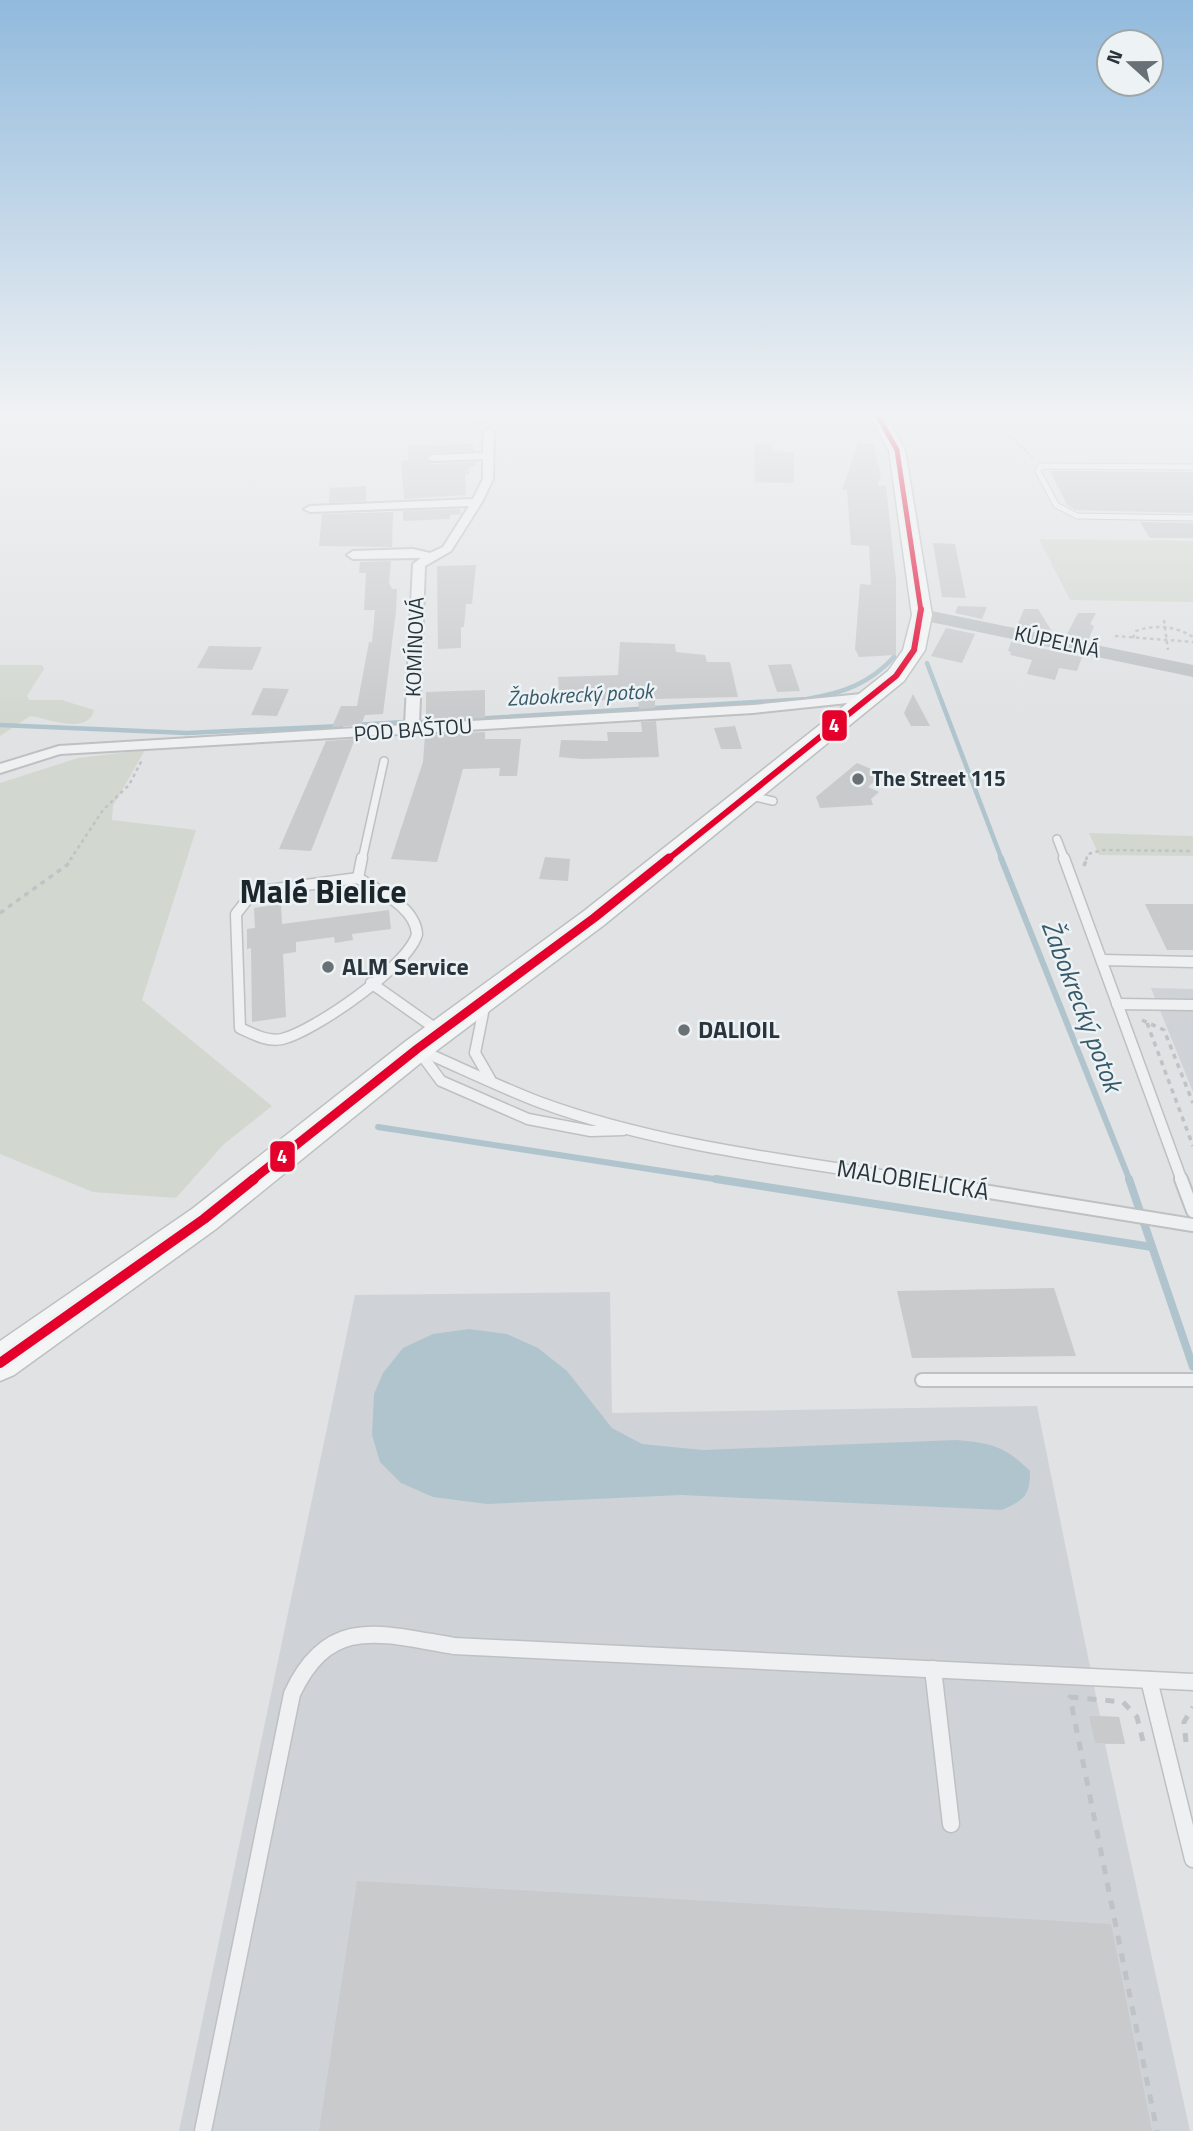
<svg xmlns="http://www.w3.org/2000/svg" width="1193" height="2131" font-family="'Titillium Web',sans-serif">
	<rect width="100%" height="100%" fill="#e0e2e4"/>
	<g fill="#cfd3d7">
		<polygon points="1151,988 1193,989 1193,1092"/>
		<polygon points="610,1292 612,1413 1037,1406 1100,1716 1119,1717 1125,1744 1105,1744 1190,2131 179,2131 355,1295"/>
	</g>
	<g fill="#d2d8d0">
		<polygon points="471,418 626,418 473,424"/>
		<polygon points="1039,539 1193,541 1193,602 1070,600"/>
		<path d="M0 665H42L44 669 27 696 29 700H62L94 710C88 736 47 718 30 716L0 736Z"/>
		<polygon points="145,750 113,806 112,820 196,830 142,1000 272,1106 224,1144 176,1198 93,1192 0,1154 0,783 78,758"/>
		<polygon points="1089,833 1193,836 1193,856 1099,855"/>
	</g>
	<path fill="#b0c4cd" d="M469 1329 507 1334 538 1348 567 1371 612 1428 642 1444 703 1450 956 1440C991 1443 1005 1446 1030 1471 1030 1496 1024 1500 1002 1510L681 1495 487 1504 433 1497 401 1483 380 1462 372 1435 374 1394 383 1373 403 1348 433 1334Z"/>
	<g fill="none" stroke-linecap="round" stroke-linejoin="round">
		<g stroke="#b0c4cd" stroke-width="4.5">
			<polyline points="927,663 1002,860"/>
			<path d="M422 722 807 699C843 693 869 684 894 657"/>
			<polyline points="0,725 187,733 341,726"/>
			<polyline points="355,725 404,722"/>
		</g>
		<g stroke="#b0c4cd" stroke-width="6">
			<polyline points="1001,858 1130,1181"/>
			<polyline points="378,1127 727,1181"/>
		</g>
		<g stroke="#b0c4cd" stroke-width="8">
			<polyline points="716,1179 1152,1247"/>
			<polyline points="1129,1179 1193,1367"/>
		</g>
	</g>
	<g fill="#c8cacc">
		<polygon points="473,444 474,451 432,452 425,457 432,464 475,462 475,466 469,467 469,474 465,475 466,495 404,499 401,461 408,460 408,446"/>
		<polygon points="754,444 771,445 772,451 794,452 794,483 755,482"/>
		<polygon points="858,444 873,444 881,475 878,485 886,486 896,579 896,655 859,657 855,649 860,584 871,585 869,546 851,545 847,490 842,490"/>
		<polygon points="1050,471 1193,472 1193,513 1076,510 1067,505"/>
		<polygon points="366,486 366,501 329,503 330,488"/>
		<polygon points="460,509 461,514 450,515 450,519 403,521 403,511"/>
		<polygon points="393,512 392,547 319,546 322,514"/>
		<polygon points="1140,522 1193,523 1193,538 1150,538"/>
		<polygon points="933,543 955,544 966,598 942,597"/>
		<polygon points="391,561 389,583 392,589 397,589 396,611 383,714 365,715 361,725 332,727 341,706 357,706 369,642 372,642 375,610 364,610 366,573 359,573 360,562"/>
		<polygon points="476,565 472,604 466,604 464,627 461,627 461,648 438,649 437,566"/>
		<polygon points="958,606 987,607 982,619 955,613"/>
		<polygon points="1024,609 1038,609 1053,633 1017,626"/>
		<polygon points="1078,613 1096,613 1090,624 1094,626 1088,641 1066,636"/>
		<polygon points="946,628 975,634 962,663 931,656"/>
		<polygon points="620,642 675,644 676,652 705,655 707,662 730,662 738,697 655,699 655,708 639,709 638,699 560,702 558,677 618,675"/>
		<polygon points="1011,642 1082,657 1077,671 1059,668 1055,680 1027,674 1032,660 1010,655 1011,652 1008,651"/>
		<polygon points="209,646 262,647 252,670 197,668"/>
		<polygon points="791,664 800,691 777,692 768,665"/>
		<polygon points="263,688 289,689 277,716 251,715"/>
		<polygon points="485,690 485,718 426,721 426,692"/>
		<polygon points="913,694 930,726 911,726 904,713"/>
		<polygon points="656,721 659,757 582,759 559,757 561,740 608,741 607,732 642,732 641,722"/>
		<polygon points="735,726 742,749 721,749 714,728"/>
		<polygon points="485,732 485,739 521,739 517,776 499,776 500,768 463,769 437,862 391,859 423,762 425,735"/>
		<polygon points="355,739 311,851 279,849 326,741"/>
		<polygon points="857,763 883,774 868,787 879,792 871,799 873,805 820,808 816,797"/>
		<polygon points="545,857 570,859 568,881 539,879"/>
		<polygon points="281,904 282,924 389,910 391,929 352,934 353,940 335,943 334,937 296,942 296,952 283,954 286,1017 252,1022 251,948 247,949 247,929 255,928 254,908"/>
		<polygon points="1145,904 1193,904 1193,950 1167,950"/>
		<polygon points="1054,1288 1076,1356 912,1358 897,1291"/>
		<polygon points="1089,1716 1119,1717 1125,1744 1095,1743"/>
		<polygon points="357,1881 1111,1924 1152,2131 319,2131"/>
	</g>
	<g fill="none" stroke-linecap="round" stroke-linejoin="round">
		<g stroke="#bec0c2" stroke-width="7">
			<polyline id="lane-far4" points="1193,467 1041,466 1038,471 1056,505 1077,516 1193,518"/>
		</g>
		<g stroke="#bec0c2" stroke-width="10">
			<g id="lane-far3">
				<polyline points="746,795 773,801"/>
				<polyline points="1057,839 1065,860"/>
				<polyline points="362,860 384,761"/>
			</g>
		</g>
		<g stroke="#bec0c2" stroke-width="13">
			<g id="lane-far2">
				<polyline points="1064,858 1182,1181"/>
				<path d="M358 878C378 891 415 906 417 934 410 965 313 1032 282 1039 267 1042 253 1034 240 1028L236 914 247 900 261 891Z"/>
				<polyline points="358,878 362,858"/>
				<polyline points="1102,960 1193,962"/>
				<polyline points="371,983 439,1031"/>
				<polyline points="1117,1004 1193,1005"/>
				<polyline points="484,1008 475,1053 490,1079"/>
				<polyline points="418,1050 441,1081 528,1119 591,1131 623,1130"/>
				<path d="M422 1051C461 1068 500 1087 539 1102 658 1146 795 1161 920 1181"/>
			</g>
		</g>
		<g stroke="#bec0c2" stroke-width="16">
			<g id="lane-far1">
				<polyline points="909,1179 1193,1225"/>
				<polyline points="1181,1179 1193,1211"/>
				<polyline points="922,1380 1193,1380"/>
			</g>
		</g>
		<g stroke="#bec0c2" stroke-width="19">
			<g id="lane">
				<polyline points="933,1669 951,1824"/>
				<polyline points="1149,1680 1193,1859"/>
				<path d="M203 2131 292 1694C329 1614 381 1634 454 1646L1193 1682"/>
			</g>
		</g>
		<g stroke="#bec0c2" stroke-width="4">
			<polygon id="street" points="489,428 494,431 493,479 482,502 451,551 425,566 419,724 753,705 871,693 876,694 876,700 753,713 60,754 0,773 0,764 59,746 405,725 413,564 421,558 353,559 347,555 353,551 413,549 430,553 443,547 469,506 310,512 304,509 310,506 473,499 483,479 483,459 432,461 427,458 432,455 483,453 484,431"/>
		</g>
		<g stroke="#bdc0c2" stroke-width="3">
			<polygon id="primary" points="871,418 887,418 905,450 932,615 925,650 904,681 604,925 428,1057 216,1229 14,1375 0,1381 0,1341 192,1209 406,1041 584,911 888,671 903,650 912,615 889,450"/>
		</g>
		<g stroke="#bfc3c5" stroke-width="2" stroke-dasharray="2.5 2.5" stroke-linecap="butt">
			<polyline points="468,418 469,426 475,428"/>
			<polyline points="991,418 1033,458"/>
		</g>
		<g stroke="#bfc3c5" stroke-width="2.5" stroke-dasharray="3.5 3.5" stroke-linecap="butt">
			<polyline points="1164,620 1168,650"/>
			<polyline points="1115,636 1193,642"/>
			<path d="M1133 638 1136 631C1156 624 1175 626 1193 637"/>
			<polyline points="70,860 103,810 129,785 142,760"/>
			<polyline points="1086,860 1088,854 1103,850 1193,851"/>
		</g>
		<g stroke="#bfc3c5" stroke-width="3.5" stroke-dasharray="5 5" stroke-linecap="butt">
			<polyline points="1084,866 1087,858"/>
			<polyline points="0,913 67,865 72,858"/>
			<polyline points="1142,1020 1164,1030 1193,1103"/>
			<polyline points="1147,1023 1193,1146"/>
		</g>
		<g stroke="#bfc3c5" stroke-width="5" stroke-dasharray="9 9" stroke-linecap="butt">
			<polyline points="1143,1741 1137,1717 1123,1702 1070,1697 1157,2131"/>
			<polyline points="1186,1742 1184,1722 1193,1707"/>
		</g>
		<use href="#lane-far4" stroke="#eff0f1" stroke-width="5"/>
		<use href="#lane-far3" stroke="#eff0f1" stroke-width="7"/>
		<use href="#lane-far2" stroke="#eff0f1" stroke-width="10"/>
		<use href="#lane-far1" stroke="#eff0f1" stroke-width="12"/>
		<use href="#lane" stroke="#eff0f1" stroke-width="16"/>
		<use href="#street" fill="#eff0f1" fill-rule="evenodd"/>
		<polygon fill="#bec2c4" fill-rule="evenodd" points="922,609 1193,665 1193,677 916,619 913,615"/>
		<use href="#primary" fill="#f4f5f5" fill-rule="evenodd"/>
		<g stroke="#edf2f4" stroke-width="8">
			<polyline id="bus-1-far3" points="879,418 897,450 921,611"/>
		</g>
		<g stroke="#edf2f4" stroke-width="10">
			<polyline id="bus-1-far2" points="667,860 896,676 914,650 921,609"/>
		</g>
		<g stroke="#edf2f4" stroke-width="14">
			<polyline id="bus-1-far1" points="251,1181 417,1049 594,918 669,858"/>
		</g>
		<g stroke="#edf2f4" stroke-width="16">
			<polyline id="bus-1" points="0,1363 204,1219 254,1179"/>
		</g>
		<use href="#bus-1-far3" stroke="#e4002b" stroke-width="5"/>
		<use href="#bus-1-far2" stroke="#e4002b" stroke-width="6"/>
		<use href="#bus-1-far1" stroke="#e4002b" stroke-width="9"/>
		<use href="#bus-1" stroke="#e4002b" stroke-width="10"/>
	</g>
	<linearGradient id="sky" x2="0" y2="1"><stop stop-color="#91badd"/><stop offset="0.58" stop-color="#f1f2f3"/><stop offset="1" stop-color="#f1f2f3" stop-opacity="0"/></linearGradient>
	<rect width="1193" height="716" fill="url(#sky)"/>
	<g fill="#697177" stroke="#edf2f4" stroke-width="2.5">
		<circle cx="858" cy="779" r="7"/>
		<circle cx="328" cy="967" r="7"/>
		<circle cx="684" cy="1030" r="7"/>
	</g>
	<g text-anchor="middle" stroke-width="5" stroke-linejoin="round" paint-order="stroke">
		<g font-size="21" fill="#29343c" stroke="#edf2f4">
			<text transform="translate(1057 642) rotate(12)" y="7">KÚPEĽNÁ</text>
			<text transform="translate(415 647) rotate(-88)" y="7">KOMÍNOVÁ</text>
			<text transform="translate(413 730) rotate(-4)" y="7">POD BAŠTOU</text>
		</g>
		<g font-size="21" font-style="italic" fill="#375a6b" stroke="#edf2f4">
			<text transform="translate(580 695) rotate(-3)" y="7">Žabokrecký potok</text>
		</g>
		<g font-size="21" font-weight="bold" fill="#29343c" stroke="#edf2f4" text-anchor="start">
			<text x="872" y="786">The Street 115</text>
		</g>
		<g font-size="24" font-weight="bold" fill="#29343c" stroke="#edf2f4" text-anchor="start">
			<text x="342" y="975">ALM Service</text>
			<text x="698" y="1038">DALIOIL</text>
		</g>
		<g font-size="24" fill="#29343c" stroke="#edf2f4">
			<text transform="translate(913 1180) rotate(9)" y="8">MALOBIELICKÁ</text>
		</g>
		<g font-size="26" font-style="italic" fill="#375a6b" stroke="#edf2f4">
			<text transform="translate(1082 1006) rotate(69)" y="9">Žabokrecký potok</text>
		</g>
		<g font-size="32" font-weight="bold" fill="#1b252c" stroke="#edf2f4">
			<text x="323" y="903">Malé Bielice</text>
		</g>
	</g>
	<g stroke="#edf2f4" stroke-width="2.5">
		<rect x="821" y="709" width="27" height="33" rx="7" fill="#e4002b"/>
		<rect x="269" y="1140" width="27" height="33" rx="7" fill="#e4002b"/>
	</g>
	<g font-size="19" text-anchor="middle" font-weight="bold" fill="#fff">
		<text x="834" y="732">4</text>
		<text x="282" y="1163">4</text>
	</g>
	<g transform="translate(1130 63) rotate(291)"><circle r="33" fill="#edf2f4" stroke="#9fa6aa" stroke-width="2"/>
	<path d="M0-5L12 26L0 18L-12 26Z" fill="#697177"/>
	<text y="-10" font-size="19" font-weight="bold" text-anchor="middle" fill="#29343c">N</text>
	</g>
</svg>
